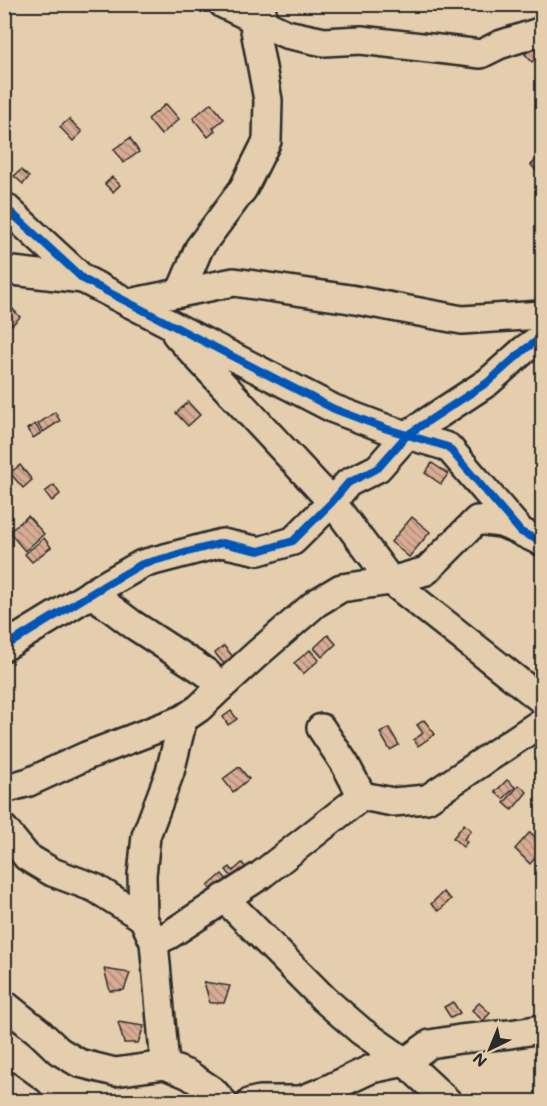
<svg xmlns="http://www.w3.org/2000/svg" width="547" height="1106" font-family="Mali,sans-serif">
	<defs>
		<pattern id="building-back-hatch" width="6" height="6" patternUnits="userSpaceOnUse" patternTransform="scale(1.5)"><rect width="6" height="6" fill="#d8ac93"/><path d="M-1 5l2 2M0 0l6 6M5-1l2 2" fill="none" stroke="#af8c78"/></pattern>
	</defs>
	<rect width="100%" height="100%" fill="#e4cead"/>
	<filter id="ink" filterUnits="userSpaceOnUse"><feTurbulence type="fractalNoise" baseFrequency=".0167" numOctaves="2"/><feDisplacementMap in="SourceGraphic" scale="12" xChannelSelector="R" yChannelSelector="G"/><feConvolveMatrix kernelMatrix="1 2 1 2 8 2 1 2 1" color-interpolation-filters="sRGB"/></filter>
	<g filter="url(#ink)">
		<g fill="url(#building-back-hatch)" stroke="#2b2b2b" stroke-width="1.5">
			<polygon points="540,43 542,46 542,53 532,62 525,54"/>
			<polygon points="211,103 224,119 213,128 215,131 208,137 193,118"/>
			<polygon points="166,104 179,119 161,135 148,119"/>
			<polygon points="69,119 82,132 73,141 60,127"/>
			<polygon points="130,138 139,152 123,163 114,149"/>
			<polygon points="542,154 542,177 531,165"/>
			<polygon points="21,170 29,177 23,184 14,176"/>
			<polygon points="112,177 120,185 113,192 105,184"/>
			<polygon points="9,305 20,317 12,325 4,317 4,309"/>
			<polygon points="188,402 200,415 188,426 176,413"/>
			<polygon points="55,412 60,421 43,432 38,424"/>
			<polygon points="35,424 41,433 33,438 27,429"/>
			<polygon points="432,463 448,474 441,484 425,473"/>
			<polygon points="20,465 32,480 23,488 10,473"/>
			<polygon points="54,485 60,494 52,501 45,492"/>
			<polygon points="28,516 44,534 25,551 9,532"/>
			<polygon points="412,517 430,532 409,557 391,542"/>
			<polygon points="44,538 51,547 32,562 25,554"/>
			<polygon points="328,635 336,644 322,657 314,648"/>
			<polygon points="224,646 234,658 229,670 215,653"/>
			<polygon points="310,650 319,660 303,674 294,663"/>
			<polygon points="231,711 237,719 228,725 223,717"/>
			<polygon points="424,720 435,734 418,746 414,740 423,733 417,725"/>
			<polygon points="389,728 399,745 390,750 380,733"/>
			<polygon points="239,767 249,779 233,792 223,779"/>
			<polygon points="507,780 515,787 503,799 495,792"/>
			<polygon points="519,785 527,792 512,810 504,803"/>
			<polygon points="464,824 471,830 464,839 467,842 463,847 453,838"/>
			<polygon points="530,832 542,844 542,850 530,864 515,849"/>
			<polygon points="242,863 247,869 234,880 226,870 230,867 233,871"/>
			<polygon points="222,874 229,882 215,895 208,886"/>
			<polygon points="443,892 451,899 439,911 431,904"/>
			<polygon points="104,969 130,973 124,990 110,991"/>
			<polygon points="204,982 230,986 224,1003 210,1003"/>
			<polygon points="453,1002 460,1013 451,1018 444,1007"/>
			<polygon points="479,1003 490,1013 483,1021 472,1010"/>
			<polygon points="118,1022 144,1026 138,1043 124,1043"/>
		</g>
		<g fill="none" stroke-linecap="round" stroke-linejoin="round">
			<g stroke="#2b2b2b" stroke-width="32">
				<g id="minor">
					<polyline points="223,4 286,34 324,42 361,40 481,54 499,45 542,31"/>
					<polyline points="4,206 83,279 334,409 387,429 448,447 521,532 542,542"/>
					<polyline points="4,270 83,279"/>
					<polyline points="180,293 199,248 243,189 267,141 268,100 253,19 262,10"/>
					<polyline points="129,303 234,282 350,299 462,320 542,315"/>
					<polyline points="176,334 332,502 391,581 542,700"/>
					<polyline points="4,647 107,584 142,564 222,543 259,551 293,541 332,502 348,483 378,468 407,435 488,382 524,350 542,337"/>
					<polyline points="221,687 257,654 316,603 341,588 391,581 426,571 477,520 501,523 520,531"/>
					<polyline points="321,728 345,764 362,796"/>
					<polyline points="4,789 29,782 86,756 183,719 199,708 221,687 207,673 132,624 91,593"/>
					<polyline points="4,829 27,857 52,872 95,888 143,918"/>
					<polyline points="224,898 324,999 361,1031 405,1062 448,1102"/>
					<polyline points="154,942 169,935 261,875 362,796 393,802 427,799 542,722"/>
					<polyline points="4,1004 39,1032 59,1051 79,1063 115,1072 165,1065 189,1075 213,1091 223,1102"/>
					<polyline points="165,1065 154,942 143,918 142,875 146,836 170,772 183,719"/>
					<polyline points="4,1084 29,1102"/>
					<polyline points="251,1102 260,1100 301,1100 324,1091 371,1069 405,1062 430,1044 460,1039 510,1034 542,1029"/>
				</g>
			</g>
			<use href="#minor" stroke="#e4cead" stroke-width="27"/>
			<g stroke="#e4cead" stroke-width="11">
				<g id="cycleway">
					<polyline points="4,206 83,279 334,409 387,429 448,447 521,532 542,542"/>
					<polyline points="4,647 107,584 142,564 222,543 259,551 293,541 332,502 348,483 378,468 407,435 488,382 524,350 542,337"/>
				</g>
			</g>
			<use href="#cycleway" stroke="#0057b8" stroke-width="8"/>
		</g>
	</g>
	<rect width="547" height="1106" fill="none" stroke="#e4cead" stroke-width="24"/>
	<rect x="12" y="12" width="523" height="1082" fill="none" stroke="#2b2b2b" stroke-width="2" filter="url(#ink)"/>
	<g transform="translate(490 1049) rotate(223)" stroke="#e4cead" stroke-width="4.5" paint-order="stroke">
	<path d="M0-4.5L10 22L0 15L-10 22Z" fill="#2b2b2b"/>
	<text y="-9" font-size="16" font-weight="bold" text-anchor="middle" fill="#2b2b2b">N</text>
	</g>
</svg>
